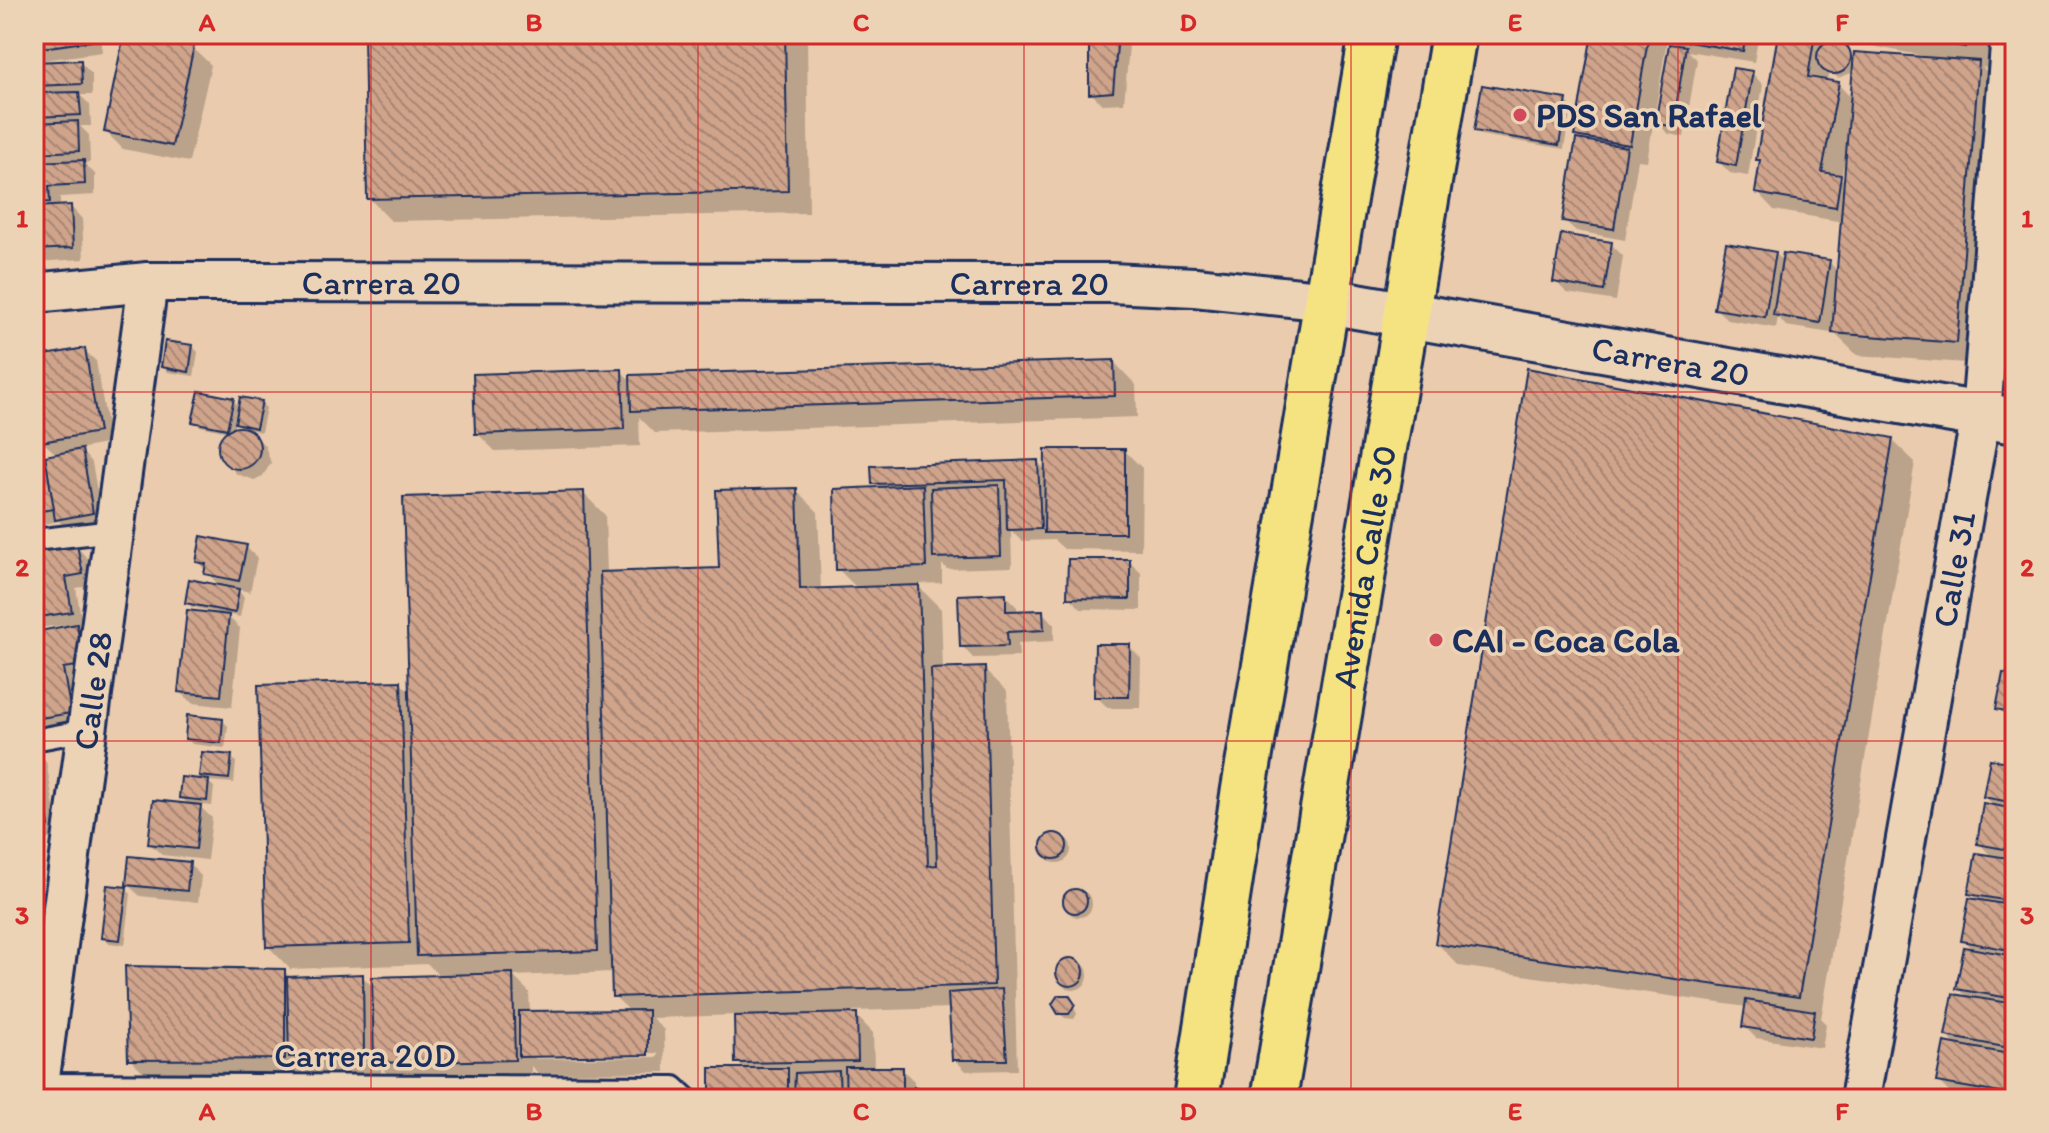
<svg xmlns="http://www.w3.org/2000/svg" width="2049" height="1133" font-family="Itim,sans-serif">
	<defs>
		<pattern id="building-back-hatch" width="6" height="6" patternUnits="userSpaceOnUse" patternTransform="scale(2)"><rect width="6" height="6" fill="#d0a48b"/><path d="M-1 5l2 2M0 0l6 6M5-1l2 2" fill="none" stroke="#a88675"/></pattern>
	</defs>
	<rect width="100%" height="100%" fill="#eacbad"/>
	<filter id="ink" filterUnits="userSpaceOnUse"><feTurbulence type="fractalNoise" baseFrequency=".0125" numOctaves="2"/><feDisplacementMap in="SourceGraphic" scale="16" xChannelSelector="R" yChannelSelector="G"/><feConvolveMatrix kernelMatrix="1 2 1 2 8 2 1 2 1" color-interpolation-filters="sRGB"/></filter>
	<g filter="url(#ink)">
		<g fill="#0003" fill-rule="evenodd">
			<polygon points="34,34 100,34 102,52 37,61 37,64 80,62 92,74 92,95 80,95 90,105 91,126 80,126 89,135 90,162 84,163 95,174 95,195 60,197 60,208 71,207 82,219 84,259 34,262"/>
			<polygon points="127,34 193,48 211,65 189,162 123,149 106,132"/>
			<polygon points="366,34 807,34 809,213 391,221 369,198"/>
			<polygon points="1091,34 1130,34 1124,103 1102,104 1091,93"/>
			<polygon points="1594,34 1668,34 1647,161 1638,160 1625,240 1576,231 1564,220 1583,142 1576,135"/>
			<polygon points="1673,34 1759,34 1754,62 1688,51 1697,60 1684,137 1669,134 1657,123 1681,48 1672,39"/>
			<path d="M1780 34H1994L1987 68 1982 67 2001 85 1979 364 1857 355 1831 330V333L1786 326 1778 317 1776 328 1728 320 1716 309 1775 253 1784 262H1829L1839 272 1843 222 1774 210 1757 192 1762 163 1758 159ZM1815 35 1924 56V59L1855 58 1836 42 1826 46ZM1829 70 1838 78 1854 72 1852 99 1838 84 1827 82ZM1845 159 1848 160 1846 183 1841 178Z"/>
			<polygon points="1752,73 1763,85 1748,176 1730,173 1719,162"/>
			<polygon points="1566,101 1571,106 1564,149 1481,135 1476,130"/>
			<polygon points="1611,244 1623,256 1616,301 1567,293 1555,281"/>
			<polygon points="192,346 198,352 194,376 168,372 163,367"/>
			<polygon points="84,350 96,361 110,443 79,449 92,463 103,524 69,531 59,521 39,525 34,520 34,459 57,455 43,442 40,426 34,427 34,359"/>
			<polygon points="1114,362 1136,385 1137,417 655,433 639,417 640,446 495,451 477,433 621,371 632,382"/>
			<path d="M233 400 240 408 261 403 266 408 261 432 249 429 265 446 271 463 262 477 254 480 237 474 225 462 220 445 228 432 200 426 194 421ZM235 421 244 429 233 431Z"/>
			<polygon points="1892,440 1915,462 1821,1019 1826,1024 1822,1048 1756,1038 1744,1026 1747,1007 1459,966 1437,943"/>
			<path d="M1125 451 1142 468 1141 550 1064 549 1054 540 1021 541 1011 530 1012 567 947 569 942 564V583L916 584 941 609 943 671 984 669 1007 691 1017 1070 966 1071 954 1059 951 1008 852 1011 873 1033 874 1069H902L914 1081V1089L954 1095 1045 1094 1049 1099H712L745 1070 737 1062 736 1015 652 1018 664 1030 665 1072 538 1073 531 1066V1076L393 1080 381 1067V1073L308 1074 302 1067V1076H148L130 1059 284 971 292 979 362 976 374 988 440 977 428 964 290 969 268 946 400 683 411 693 583 493 605 515 607 574 721 570 796 490 818 512 821 590 858 589 838 569 879 489 874 484 1038 462 1047 472ZM613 972 614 996 631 1012 530 1013 529 992 513 976ZM658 1053V1057L535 1059V1055Z"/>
			<polygon points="77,547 88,559 93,585 76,588 82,623 74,624 88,638 94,676 74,679 82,724 45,730 34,719 34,634 66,628 65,625 34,628 34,554"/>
			<polygon points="246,547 257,558 250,592 236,589 244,597 240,617 225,614 240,628 232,707 192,703 180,691 219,613 192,607 187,602 221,588 198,562"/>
			<polygon points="1129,561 1141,573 1141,610 1081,609 1069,597"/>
			<polygon points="1005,595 1017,607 1017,613 1042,612 1054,624 1054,641 1018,643 1019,657 973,658 962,646"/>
			<polygon points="1129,646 1141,658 1140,708 1108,708 1096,696"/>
			<polygon points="2015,677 2015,721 1998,709"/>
			<polygon points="223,721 228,726 225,748 192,744 187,738"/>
			<polygon points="34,750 46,761 59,837 34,842"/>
			<polygon points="231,757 236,762 234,783 207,781 214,787 212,806 197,804 212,818 207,860 162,855 150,844 189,805 181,797 208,782 201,775"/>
			<polygon points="2015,765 2015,1064 2009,1099 1985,1099 1950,1093 1938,1081 1958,1047 1947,1036 1968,998 1958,988 1973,950 1963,940 1980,902 1971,893 1993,858 1979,843 1996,807 1985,797"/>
			<circle cx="1057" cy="849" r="14"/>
			<polygon points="189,864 201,876 198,902 140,896 128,885"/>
			<polygon points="126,889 131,894 125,945 109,943 103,938"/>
			<circle cx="1079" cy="904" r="13"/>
			<circle cx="1073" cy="975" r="15"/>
			<polygon points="1070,999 1077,1014 1074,1019 1065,1018 1059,1013"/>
		</g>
		<g fill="url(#building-back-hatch)" stroke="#1b2f5e" stroke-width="2">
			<polygon points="34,34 91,34 92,41 34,49"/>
			<polygon points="124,34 194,46 172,146 104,132"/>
			<polygon points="364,34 785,34 788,191 367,199"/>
			<polygon points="1089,34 1118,34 1113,92 1089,94"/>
			<polygon points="1592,34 1649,34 1630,145 1574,136"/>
			<polygon points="1671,34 1746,34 1743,51 1670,39"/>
			<polygon points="1778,34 1815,34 1808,77 1839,82 1822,172 1841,175 1836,207 1755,193 1760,160 1756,160"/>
			<polygon points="1898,34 1968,34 1965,47"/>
			<circle cx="1834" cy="57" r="17"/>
			<polygon points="1669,44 1686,46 1673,126 1655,124"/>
			<polygon points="1854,52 1979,61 1957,343 1832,333"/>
			<polygon points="81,60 82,84 34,86 34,62"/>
			<polygon points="1733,68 1753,71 1736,166 1717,162"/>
			<polygon points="1482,85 1567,99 1559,145 1474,131"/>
			<polygon points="79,92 81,115 34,117 34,93"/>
			<polygon points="78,121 79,151 34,153 34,123"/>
			<polygon points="1576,139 1627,147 1614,229 1562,221"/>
			<polygon points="84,160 85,184 49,186 50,202 34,203 34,162"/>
			<polygon points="71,205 73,248 34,250 34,207"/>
			<polygon points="1561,234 1612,242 1604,291 1553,282"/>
			<polygon points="1726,243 1776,252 1765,317 1714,309"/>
			<polygon points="1783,253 1830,260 1820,323 1773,315"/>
			<polygon points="165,341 193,345 189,372 161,367"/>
			<polygon points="85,348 99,432 41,442 34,400 34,357"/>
			<polygon points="1114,360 1115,396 631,411 630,375"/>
			<polygon points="1527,368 1893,438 1799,997 1435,944"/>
			<polygon points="622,369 624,429 475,434 473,374"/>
			<polygon points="199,391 234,398 227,429 192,422"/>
			<polygon points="240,397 262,401 256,428 235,423"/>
			<circle cx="239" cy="448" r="21"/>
			<polygon points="82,449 93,513 55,520 45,456"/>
			<polygon points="1045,449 1125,449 1125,533 1044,533"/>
			<polygon points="45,456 54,509 34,512 34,458"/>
			<polygon points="1038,460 1041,529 1007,530 1006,480 872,484 871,466"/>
			<polygon points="923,485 926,567 836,570 834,489"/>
			<polygon points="999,485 1001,556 933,558 931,488"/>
			<polygon points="797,488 800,589 919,585 928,866 937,865 931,669 985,667 994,985 612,997 600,572 719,568 716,490"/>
			<polygon points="584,491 597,951 417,956 403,497"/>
			<polygon points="201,536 247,545 239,581 204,574 206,564 196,562"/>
			<polygon points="77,545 83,574 66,577 72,612 39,617 34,552"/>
			<polygon points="1068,559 1130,559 1130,599 1067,598"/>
			<polygon points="189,579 239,589 235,613 185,603"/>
			<polygon points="1006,593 1006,611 1043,610 1044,630 1007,632 1008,646 960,647 958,595"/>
			<polygon points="187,610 229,615 221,696 178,692"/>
			<polygon points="77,624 83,665 63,668 71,713 34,719 34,632"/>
			<polygon points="1095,644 1130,644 1129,697 1094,697"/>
			<polygon points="2003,673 2015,675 2015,713 1996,709"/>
			<polygon points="401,681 409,943 266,947 258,685"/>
			<polygon points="187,715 223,719 221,743 185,739"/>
			<polygon points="35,747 49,826 34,829 34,748"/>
			<polygon points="202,752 232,755 229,779 199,776"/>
			<polygon points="1990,759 2015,763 2015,803 1983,797"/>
			<polygon points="181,777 209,780 207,801 179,798"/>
			<polygon points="153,800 201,805 196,849 148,844"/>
			<polygon points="1983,803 2015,809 2015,851 1977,844"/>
			<circle cx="1054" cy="846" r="13"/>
			<polygon points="1976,853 2015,859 2015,902 1968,894"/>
			<polygon points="129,856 190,862 187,891 126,885"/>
			<polygon points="107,885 127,887 120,940 101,938"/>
			<circle cx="1075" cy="901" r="12"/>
			<polygon points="1969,898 2015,906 2015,951 1961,941"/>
			<polygon points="1964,947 2015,956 2015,999 1956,989"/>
			<circle cx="1070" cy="972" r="14"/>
			<polygon points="125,966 285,969 285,1059 128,1060"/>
			<polygon points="513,973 515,1060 374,1063 372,977"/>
			<polygon points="363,974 364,1056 289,1057 287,977"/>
			<polygon points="1002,989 1007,1060 952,1060 948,993"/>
			<polygon points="1953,994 2015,1004 2015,1049 1945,1036"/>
			<polygon points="1058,995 1069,995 1075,1004 1069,1014 1058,1014 1052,1004"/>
			<polygon points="1746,1000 1815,1011 1811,1038 1742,1027"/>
			<polygon points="648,1010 648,1055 519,1057 519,1011"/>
			<polygon points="857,1013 858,1061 735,1063 734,1016"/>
			<polygon points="1944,1042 2015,1055 2012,1095 1936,1082"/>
			<polygon points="845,1067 903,1067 903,1099 846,1099"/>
			<rect x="710" y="1068" width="78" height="31"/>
			<polygon points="839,1071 840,1099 794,1099 795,1073"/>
			<polygon points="914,1087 954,1093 1046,1092 1045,1099 912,1099"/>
		</g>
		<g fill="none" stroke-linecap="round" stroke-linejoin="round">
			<g stroke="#1b2f5e" stroke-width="26">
				<g id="lane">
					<polyline points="34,540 114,531"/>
					<polyline points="34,740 87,730"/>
					<polyline points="38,1084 674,1087 687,1099"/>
				</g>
			</g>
			<g stroke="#1b2f5e" stroke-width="44">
				<g id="street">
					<path id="s1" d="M34 293 148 282 1110 283 1195 287 1328 301"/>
					<path id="s2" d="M37 1099 148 282"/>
					<path id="s3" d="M1860 1099 1981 414 2011 34"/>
				</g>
			</g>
			<g stroke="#1b2f5e" stroke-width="50">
				<g id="secondary">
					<path id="s4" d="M1328 301 2015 421"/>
				</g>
			</g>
			<g stroke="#1b2f5e" stroke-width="50">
				<g id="highway">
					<polyline points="1196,1099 1243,795 1372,34"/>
					<path id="s5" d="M1274 1099 1454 34"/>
				</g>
			</g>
			<use href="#lane" stroke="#edd3b5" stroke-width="20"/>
			<use href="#street" stroke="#edd3b5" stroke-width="38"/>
			<use href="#secondary" stroke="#edd3b5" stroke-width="44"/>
			<use href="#highway" stroke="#f5e382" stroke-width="44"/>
		</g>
	</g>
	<path fill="none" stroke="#d62828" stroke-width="2" stroke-opacity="0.55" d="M371 34V1099M698 34V1099M1024 34V1099M1351 34V1099M1678 34V1099M34 392H2015M34 741H2015"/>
	<g fill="#d1495b" stroke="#edd3b5" stroke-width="3">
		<circle cx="1520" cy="115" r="8"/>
		<circle cx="1436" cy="640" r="8"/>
	</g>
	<g text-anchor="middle" stroke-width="7" stroke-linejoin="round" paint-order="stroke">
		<g font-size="34" font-weight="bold" fill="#1b2f5e" stroke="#edd3b5" text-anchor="start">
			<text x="1536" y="127">PDS San Rafael</text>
			<text x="1452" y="652">CAI - Coca Cola</text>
		</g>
		<g font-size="34" fill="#1b2f5e" stroke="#edd3b5">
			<text dy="12" stroke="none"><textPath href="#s1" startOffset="348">Carrera 20</textPath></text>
			<text dy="12" stroke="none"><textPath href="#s1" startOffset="996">Carrera 20</textPath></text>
			<text dy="12" stroke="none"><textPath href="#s4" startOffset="348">Carrera 20</textPath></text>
			<text dy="12" stroke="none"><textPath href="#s5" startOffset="540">Avenida Calle 30</textPath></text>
			<text dy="12" stroke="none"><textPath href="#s3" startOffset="538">Calle 31</textPath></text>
			<text dy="12" stroke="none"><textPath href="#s2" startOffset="412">Calle 28</textPath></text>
			<text x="365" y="1067">Carrera 20D</text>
		</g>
	</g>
	<rect width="2049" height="1133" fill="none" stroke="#edd3b5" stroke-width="88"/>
	<rect x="44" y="44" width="1961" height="1045" fill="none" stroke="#d62828" stroke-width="3"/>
	<g font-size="26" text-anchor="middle" font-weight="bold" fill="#d62828">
		<text x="207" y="31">A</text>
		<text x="534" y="31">B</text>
		<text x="861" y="31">C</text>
		<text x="1188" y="31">D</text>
		<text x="1515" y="31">E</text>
		<text x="1842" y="31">F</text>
		<text x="22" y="227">1</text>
		<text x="2027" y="227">1</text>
		<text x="22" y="576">2</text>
		<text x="2027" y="576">2</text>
		<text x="22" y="924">3</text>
		<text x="2027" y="924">3</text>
		<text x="207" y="1120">A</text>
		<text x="534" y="1120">B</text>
		<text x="861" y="1120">C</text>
		<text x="1188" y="1120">D</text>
		<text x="1515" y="1120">E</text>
		<text x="1842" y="1120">F</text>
	</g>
</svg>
